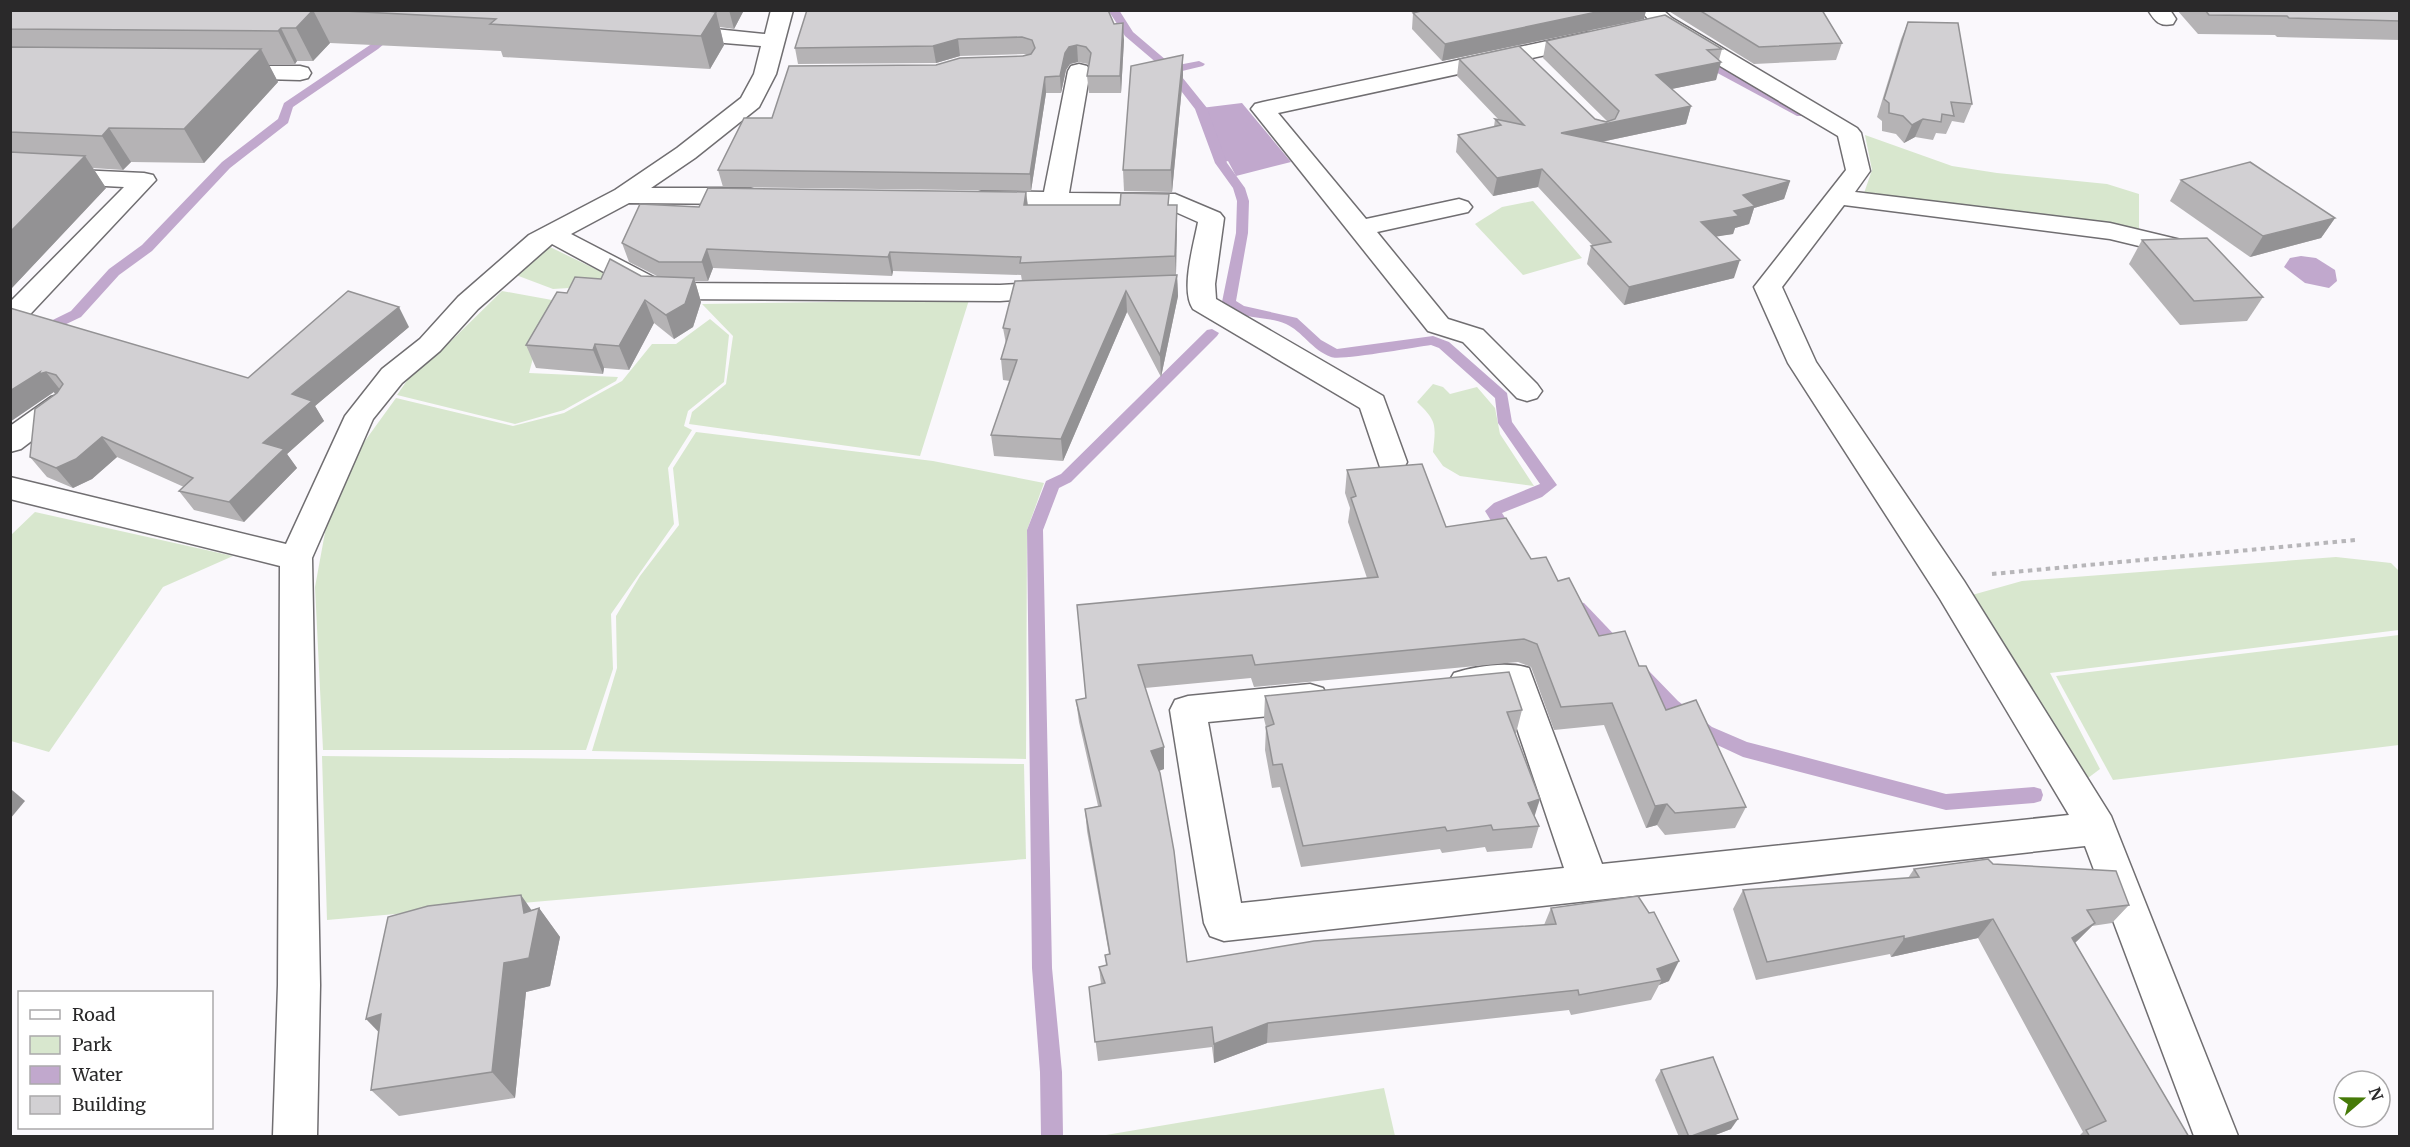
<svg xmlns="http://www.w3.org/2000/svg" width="2410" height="1147" font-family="Merriweather,serif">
	<rect width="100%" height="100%" fill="#faf8fc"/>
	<g fill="#d8e7ce">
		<polygon points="1865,135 1952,166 1997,173 2107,184 2139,194 2139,230 1863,196 1872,170"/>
		<polygon points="1533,201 1582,258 1523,275 1475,224 1502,207"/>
		<polygon points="550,247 620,281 585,287 553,289 516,275"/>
		<polygon points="502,291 552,300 545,314 529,373 618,377 616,381 564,410 515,424 397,395 415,369 451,341"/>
		<polygon points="969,300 920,456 689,424 692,412 726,384 733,336 702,304"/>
		<polygon points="710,319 729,335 724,382 688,411 684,426 692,430 668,468 674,524 611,614 613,669 586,750 323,750 315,587 326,527 362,445 396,398 513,426 564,413 622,381 652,344 676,344"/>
		<path d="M1433 384 1443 387 1450 394 1477 387 1495 408 1500 434 1534 486 1460 476 1443 466 1433 452C1436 425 1437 421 1417 402Z"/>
		<polygon points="696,432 933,461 1044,483 1027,530 1026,759 592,751 617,668 616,616 640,576 679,525 673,468"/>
		<polygon points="35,512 233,556 163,587 49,752 11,741 11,535"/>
		<polygon points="2336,557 2391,563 2399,571 2399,630 2050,673 2100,769 2080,784 1972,595 2022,581"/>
		<polygon points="2399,635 2399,745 2113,780 2056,676"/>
		<polygon points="322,756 1024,764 1026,859 327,920"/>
		<polygon points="1384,1088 1395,1136 1100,1136"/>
	</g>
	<g fill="#c1a8cd">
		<polygon points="1242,103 1291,162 1236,176 1228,161 1221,163 1201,108"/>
		<polygon points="2301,256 2316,258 2335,270 2337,281 2329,288 2305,283 2284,267 2290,258"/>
	</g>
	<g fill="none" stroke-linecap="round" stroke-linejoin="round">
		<g fill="#c1a8cd" fill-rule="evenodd">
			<polygon points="412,10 424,10 378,49 293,107 288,123 230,168 152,251 119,275 81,317 10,351 10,341 71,311 109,269 142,245 222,162 278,119 284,103 370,45"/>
			<path d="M1108 10H1119L1133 32 1173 66 1199 61 1205 64 1203 66 1178 72 1207 108 1227 163 1245 188 1249 201 1248 233 1236 301 1244 306 1297 318 1321 340 1337 349 1433 336 1449 342 1507 393 1512 422 1557 485 1542 497 1502 513 1518 538 1516 542H1504L1485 511 1494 503 1540 484 1498 423 1495 398 1439 348 1431 345C1416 347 1339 361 1331 357 1312 350 1302 331 1286 324 1266 315 1237 321 1222 302L1236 233 1237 201 1233 188 1215 163 1195 109 1165 70 1125 36Z"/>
			<polygon points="1701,57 1805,112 1807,114 1805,116 1797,116 1697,62 1697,58"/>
			<polygon points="1212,329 1219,333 1217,336 1071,482 1059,488 1043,530 1052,968 1062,1072 1063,1136 1041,1136 1040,1072 1032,968 1027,530 1046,481 1061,474 1207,330"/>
			<polygon points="1578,602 1584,603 1624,645 1627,650 1624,655 1618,657 1612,655 1572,613 1570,608 1572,603"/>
			<polygon points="1642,668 1648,670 1678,701 1712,727 1747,742 1946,794 2034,787 2041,789 2043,795 2041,801 2034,803 1946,810 1743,757 1700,737 1666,711 1636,680 1633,675 1636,670"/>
		</g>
		<g stroke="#706e71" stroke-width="3">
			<g id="minor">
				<polygon points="771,10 793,10 776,74 759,107 695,158 651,188 749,188 758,191 762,196 758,201 749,204 629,203 571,234 665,283 1000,285 1056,282 1066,284 1070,290 1066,296 1000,301 660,299 650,297 552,244 478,309 440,351 402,383 373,419 312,558 320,985 317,1136 273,1136 278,985 280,566 10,499 10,477 286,544 345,416 382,369 420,339 458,297 529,235 615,190 677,148 741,98 754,74 761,46 676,39 668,37 665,32 668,27 676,25 765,34"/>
				<path d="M1640 10H1663L1672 18 1857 128 1861 133 1870 171 1855 192 2110 223 2181 240 2185 246 2181 252 2172 254 2110 239 1844 205 1782 287 1816 362 1964 581 2111 816 2238 1136H2194L2085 846 1224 941 1210 936 1204 923 1170 710 1175 700 1188 696 1310 684 1323 688 1328 698 1323 708 1310 712 1208 722 1241 903 1564 868 1505 693 1466 697 1454 693 1448 683 1454 673C1476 666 1507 661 1529 668L1602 864 2069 815 1940 599 1788 363 1754 287 1846 170 1838 136 1656 28Z"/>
				<path d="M2148 10H2170L2176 19 2173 24C2159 27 2155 21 2148 10Z"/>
				<polygon points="1589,32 1597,34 1600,39 1597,44 1278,113 1366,219 1459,199 1468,202 1472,207 1468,212 1377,232 1448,319 1483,330 1537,384 1542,391 1537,398 1527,401 1517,398 1463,342 1428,331 1251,109 1255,104 1263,102"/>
				<path d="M1079 64 1087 66 1090 71 1069 193 1175 194 1220 213 1224 218 1215 284 1216 299 1383 396 1407 462 1403 470 1392 473 1381 470 1360 408 1193 309C1180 290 1194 244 1198 222L1171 210 983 207 974 204 970 199 974 194 983 191 1044 192 1068 71 1071 66Z"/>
				<polygon points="228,66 300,66 308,68 311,73 308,78 300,80 220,78 217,73 220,68"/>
				<polygon points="10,167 144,173 153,175 156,180 20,325 10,328 10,302 124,187 10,181"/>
				<polygon points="61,394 71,397 76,404 71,411 21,449 10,452 10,426 51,397"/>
			</g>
		</g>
		<polyline stroke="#b7b6b9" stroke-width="4" stroke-dasharray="4.5 4.5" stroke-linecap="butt" points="1992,574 2356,540"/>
		<use href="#minor" fill="#fff" fill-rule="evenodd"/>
	</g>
	<g fill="#b5b3b5">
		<polygon points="10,10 744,10 734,29 720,27 724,45 710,69 503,57 501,51 330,43 313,61 297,61 295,64 268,64 278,82 204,163 131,162 123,170 93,168 106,188 10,290"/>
		<polygon points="1425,10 1646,10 1644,19 1442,61 1412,29 1413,13"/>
		<polygon points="1667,10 1822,10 1842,43 1836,60 1754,64"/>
		<polygon points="2177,10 2400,10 2400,40 2277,37 2275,35 2198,34"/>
		<polygon points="1908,22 1972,104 1964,123 1952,121 1946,134 1936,133 1933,140 1915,137 1904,143 1896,134 1882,131 1882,121 1877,117 1901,39"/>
		<polygon points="1114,24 1124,40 1121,93 1089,93 1087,76 1089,66 1088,64 1078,62 1070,64 1066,70 1061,93 1046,93 1031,191 723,187 718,170 772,118 936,65 1027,55 1024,54 960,56 936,63 798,64 795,48"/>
		<polygon points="1546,41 1722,49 1719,60 1716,80 1671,89 1691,106 1686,124 1601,142 1790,181 1784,199 1754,208 1749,224 1735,228 1733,234 1716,236 1734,278 1624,305 1587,264 1591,246 1593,246 1538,187 1493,196 1456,152 1458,135 1494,127 1495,119 1499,120 1457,76 1459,59 1595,119 1607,121 1543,58"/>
		<polygon points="1183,76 1172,192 1124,191 1123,170"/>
		<polygon points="2181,180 2335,218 2321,238 2250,257 2170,201"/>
		<polygon points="1026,192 1028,205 1177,205 1176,274 1177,275 1178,296 1161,377 1127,312 1063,461 994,456 991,435 1010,381 1003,380 1001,359 1006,344 1003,328 1022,281 1021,275 893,271 892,276 713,268 708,281 695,281 701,302 693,327 674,339 654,323 629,370 604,368 603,374 536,368 526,345 567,293 601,279 641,276 657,276 629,262 622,243 699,207"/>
		<polygon points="2142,240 2263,297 2247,321 2180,325 2129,264"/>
		<polygon points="10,308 248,378 409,327 315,406 324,421 287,454 297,468 244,522 194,510 179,491 184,487 117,457 92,479 73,488 47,477 30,457 57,393 55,394 54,392"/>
		<polygon points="1347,470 1446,527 1531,559 1558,581 1599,636 1639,666 1666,710 1746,807 1735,828 1665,835 1657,825 1646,828 1604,725 1554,730 1531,667 1518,662 1254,687 1251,678 1145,688 1164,769 1159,771 1187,962 1544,925 1551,908 1669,981 1659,985 1651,1000 1571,1015 1569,1010 1267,1043 1214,1063 1212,1047 1098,1061 1089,987 1101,984 1099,967 1106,965 1105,955 1109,954 1087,831 1085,809 1098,806 1079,722 1076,700 1086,698 1077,605 1367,578 1348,522 1350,508 1345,493"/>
		<polygon points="1265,696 1522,710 1516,733 1515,733 1535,817 1539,826 1532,848 1487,852 1485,847 1442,853 1440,849 1301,867 1280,787 1272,788 1265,750 1266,727 1264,719"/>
		<polygon points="1993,864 2129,905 2112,923 2092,926 2075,943 2189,1137 2078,1137 2083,1132 1978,938 1891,957 1890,954 1756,980 1733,909 1743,890 1908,878 1914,869"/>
		<polygon points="539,908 560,937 550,986 526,992 515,1098 399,1116 371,1090 379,1032 531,910"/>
		<polygon points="1661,1070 1731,1129 1710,1137 1679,1137 1655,1080"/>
	</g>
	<g fill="#939294">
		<polygon points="313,10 330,43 313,61 296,28"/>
		<polygon points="729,10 744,10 734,29"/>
		<polygon points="1606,10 1646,10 1644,19 1442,61 1445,44"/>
		<polygon points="716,12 724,45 710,69 701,36"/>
		<polygon points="1123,23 1124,40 1121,93 1120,76"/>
		<polygon points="281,28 297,61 295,64 278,31"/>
		<polygon points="958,39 960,56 936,63 933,46"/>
		<polygon points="1077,45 1078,62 1070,64 1066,70 1061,93 1060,76 1065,53 1069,47"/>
		<polygon points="261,49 278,82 204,163 184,129"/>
		<polygon points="1183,55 1183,76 1172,192 1171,170"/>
		<polygon points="1721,62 1716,80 1652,93 1656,75"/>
		<polygon points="1045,77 1046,93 1031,191 1030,174"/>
		<polygon points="1691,106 1686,124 1558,151 1561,133"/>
		<polygon points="1923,119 1915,137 1904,143 1912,125"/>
		<polygon points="109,128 131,162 123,170 102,136"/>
		<polygon points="85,156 106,188 10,290 10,232"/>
		<polygon points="1542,169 1538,187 1493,196 1497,178"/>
		<polygon points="1790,181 1784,199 1754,208 1749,224 1735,228 1733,234 1695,240 1701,222 1734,211 1743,195"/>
		<polygon points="1026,192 1028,210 1024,205"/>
		<polygon points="1177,205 1177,223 1176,274 1175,256"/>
		<polygon points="2335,218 2321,238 2250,257 2263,236"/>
		<polygon points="707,249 713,268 708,281 702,262"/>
		<polygon points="890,252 893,271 892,276 888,257"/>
		<polygon points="1740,260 1734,278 1624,305 1629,287"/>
		<polygon points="1177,275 1178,296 1161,377 1160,355"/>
		<polygon points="694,278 701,302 693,327 674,339 666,315"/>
		<polygon points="1126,291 1127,312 1063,461 1061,439"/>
		<polygon points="645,300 654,323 629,370 619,346"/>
		<polygon points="399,307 409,327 315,406 324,421 287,454 297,468 244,522 229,502 292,394"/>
		<polygon points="595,344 604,368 603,374 593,350"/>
		<polygon points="40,372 46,372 62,392 55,394 54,392 10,422 10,391"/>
		<polygon points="102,437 117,457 92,479 73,488 56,468"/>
		<polygon points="1164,747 1164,769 1152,773 1151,751"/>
		<polygon points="12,790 25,801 10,819 10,792"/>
		<polygon points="1540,799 1533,821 1528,803"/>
		<polygon points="1667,804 1657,825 1646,828 1655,806"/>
		<polygon points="521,895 537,918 539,908 560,937 550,986 526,992 515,1098 492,1072 504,963 524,913"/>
		<polygon points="1993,919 1978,938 1891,957 1904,939"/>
		<polygon points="2095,923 2077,941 2055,957 2072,938"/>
		<polygon points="1679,961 1669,981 1659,985 1662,980 1657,969"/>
		<polygon points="381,1014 393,1047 366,1019"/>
		<polygon points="1268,1023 1267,1043 1214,1063 1214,1044"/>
		<polygon points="1738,1119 1731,1129 1710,1137 1690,1137"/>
	</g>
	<g fill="#d2d0d3" stroke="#939294" stroke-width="1.5">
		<polygon points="10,10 313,10 296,28 281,28 278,31 10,29"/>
		<polygon points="325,10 701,10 716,12 701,36 490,24 496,19"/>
		<polygon points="807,10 1108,10 1114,24 1123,23 1120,76 1087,76 1091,53 1086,47 1077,45 1069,47 1065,53 1060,76 1045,77 1030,174 718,170 744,118 772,118 789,66 936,65 960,58 1023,56 1031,54 1035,48 1032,40 1022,37 958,39 933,46 795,48"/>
		<polygon points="1425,10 1606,10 1445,44 1413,13"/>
		<polygon points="1699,10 1822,10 1842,43 1759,47"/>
		<polygon points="2205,10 2400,10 2400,21 2289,18 2287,16 2209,15"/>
		<polygon points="1665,15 1722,49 1707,50 1721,62 1656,75 1691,106 1561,133 1790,181 1743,195 1755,206 1734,211 1739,216 1701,222 1740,260 1629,287 1591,246 1611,242 1542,169 1497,178 1458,135 1501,125 1495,119 1524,125 1459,59 1519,46 1595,119 1606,122 1615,119 1619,111 1546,41"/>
		<polygon points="1908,22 1958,23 1972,104 1951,102 1954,116 1942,114 1941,122 1923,119 1912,125 1903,116 1889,113 1889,103 1884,99"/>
		<polygon points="10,47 261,49 184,129 109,128 102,136 10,132"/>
		<polygon points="1183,55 1171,170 1123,170 1131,66"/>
		<polygon points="10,152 85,156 10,232"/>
		<polygon points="2250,162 2335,218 2263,236 2181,180"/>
		<polygon points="708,188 1026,192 1024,205 1120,205 1121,193 1169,194 1168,205 1177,205 1175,256 1020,263 1021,257 890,252 888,257 707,249 702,262 659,262 622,243 640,204 699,207"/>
		<polygon points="2207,238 2263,297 2194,301 2142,240"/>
		<polygon points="610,259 641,276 694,278 685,304 666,315 645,300 619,346 595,344 593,350 526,345 557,292 567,293 575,277 601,279"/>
		<polygon points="1177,275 1160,355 1126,291 1061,439 991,435 1017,360 1001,359 1010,329 1003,328 1015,281"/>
		<polygon points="348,291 399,307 292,394 312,401 263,443 284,449 229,502 179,491 193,478 102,437 76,459 56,468 30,457 35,409 57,393 63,384 56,375 46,372 39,374 40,372 10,391 10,308 248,378"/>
		<polygon points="1422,464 1446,527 1506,518 1531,559 1546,557 1558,581 1569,578 1599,636 1625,631 1639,666 1646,666 1666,710 1696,700 1746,807 1675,813 1667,804 1655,806 1612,703 1561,707 1537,644 1524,639 1255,665 1252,655 1138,665 1164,747 1151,751 1160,773 1174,851 1187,962 1314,941 1556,924 1551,908 1638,896 1649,913 1654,912 1679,961 1657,969 1662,980 1579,995 1578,990 1268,1023 1214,1044 1212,1027 1095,1042 1089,987 1105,983 1099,967 1107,965 1105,955 1110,954 1085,809 1101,806 1076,700 1086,698 1077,605 1378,577 1351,498 1356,496 1347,470"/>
		<polygon points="1509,672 1522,710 1507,712 1540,799 1528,803 1539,826 1493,830 1491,825 1447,831 1445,827 1303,846 1282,764 1273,765 1266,727 1274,724 1265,696"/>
		<polygon points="1988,859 1993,864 2116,871 2129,905 2087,910 2095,923 2072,938 2189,1137 2090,1137 2086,1130 2106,1121 1993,919 1904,939 1904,936 1767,962 1743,890 1919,877 1914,869"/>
		<polygon points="521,895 524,913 539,908 529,958 504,963 492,1072 371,1090 381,1014 366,1019 388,917 428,906"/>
		<polygon points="1713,1057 1738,1119 1689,1137 1661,1070"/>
	</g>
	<rect width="2410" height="1147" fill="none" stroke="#2a292a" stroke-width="24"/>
	<rect x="18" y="991" width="195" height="138" fill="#ffffff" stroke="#aaa9aa" stroke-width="1.5"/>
	<rect x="30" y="1010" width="30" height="9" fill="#ffffff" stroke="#aaa9aa" stroke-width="1.5"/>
	<text x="72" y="1021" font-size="18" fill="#2a292a">Road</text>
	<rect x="30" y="1036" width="30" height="18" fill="#d8e7ce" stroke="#aaa9aa" stroke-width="1.5"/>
	<text x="72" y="1051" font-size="18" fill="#2a292a">Park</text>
	<rect x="30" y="1066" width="30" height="18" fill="#c1a8cd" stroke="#aaa9aa" stroke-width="1.5"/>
	<text x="72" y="1081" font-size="18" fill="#2a292a">Water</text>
	<rect x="30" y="1096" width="30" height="18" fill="#d2d0d3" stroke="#aaa9aa" stroke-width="1.5"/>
	<text x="72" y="1111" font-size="18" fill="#2a292a">Building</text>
	<g transform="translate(2362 1099) rotate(70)"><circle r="28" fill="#ffffff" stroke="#aaa9aa" stroke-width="1.5"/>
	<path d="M0-4.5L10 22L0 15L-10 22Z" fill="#467a08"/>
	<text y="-9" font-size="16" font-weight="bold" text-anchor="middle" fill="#2a292a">N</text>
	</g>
</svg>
